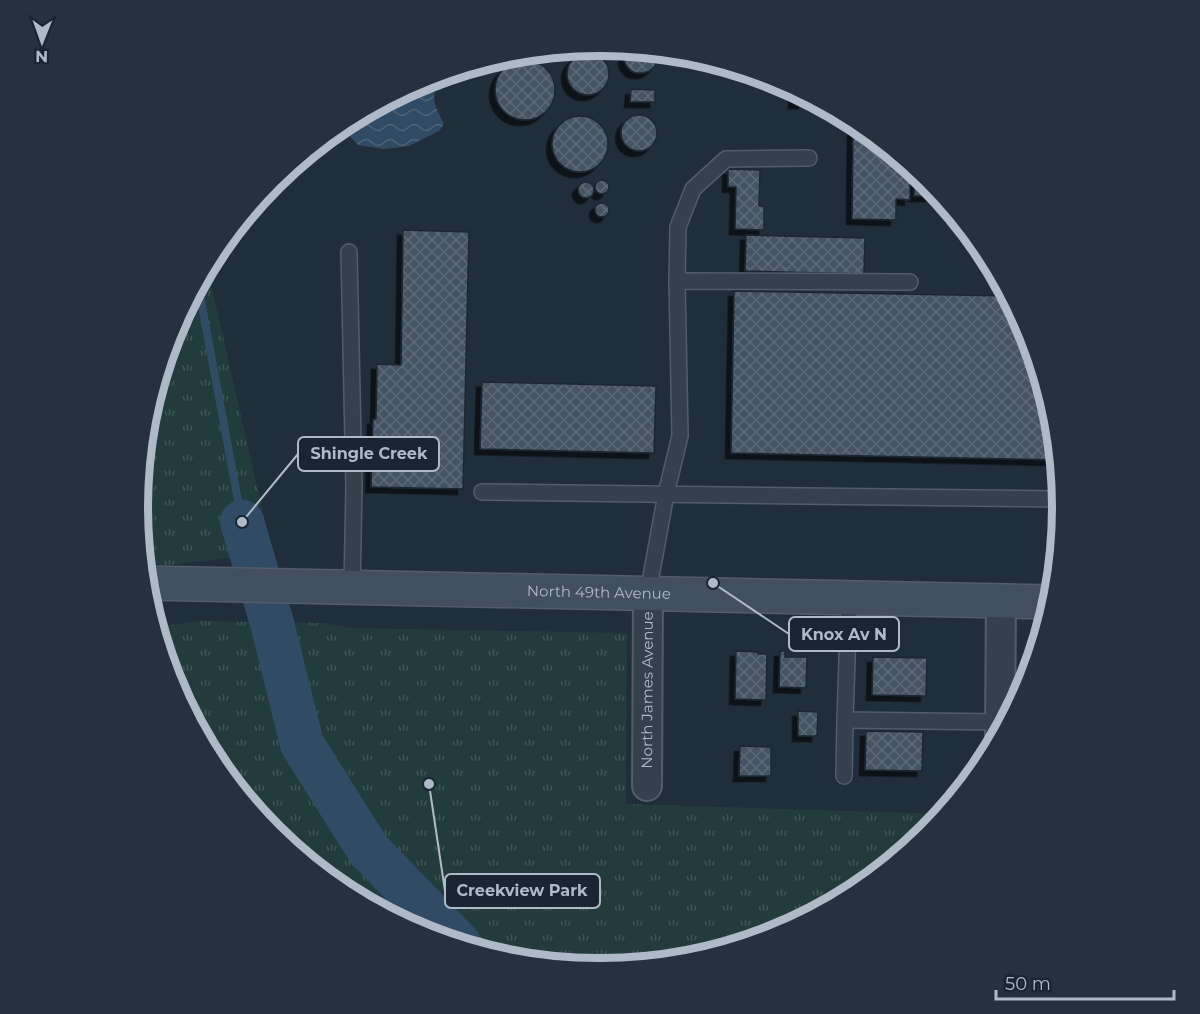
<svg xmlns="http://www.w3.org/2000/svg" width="1200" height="1014" font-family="Montserrat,sans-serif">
	<defs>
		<pattern id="park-tufts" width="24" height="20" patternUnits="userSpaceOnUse" patternTransform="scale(1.5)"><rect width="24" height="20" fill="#223b3c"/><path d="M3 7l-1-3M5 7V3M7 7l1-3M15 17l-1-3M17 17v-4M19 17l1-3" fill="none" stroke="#405557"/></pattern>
		<pattern id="water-waves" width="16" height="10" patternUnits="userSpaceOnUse" patternTransform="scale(1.5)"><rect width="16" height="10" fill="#324b64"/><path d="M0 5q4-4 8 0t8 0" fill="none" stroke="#4d6379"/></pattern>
		<pattern id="building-cross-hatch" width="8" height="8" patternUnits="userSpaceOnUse" patternTransform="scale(1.5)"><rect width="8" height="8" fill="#445363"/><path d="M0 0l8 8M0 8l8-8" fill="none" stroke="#5c6a78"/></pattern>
		<filter id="shadow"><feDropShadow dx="-5.5" dy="5.5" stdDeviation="0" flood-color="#0009"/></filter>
	</defs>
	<rect width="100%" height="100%" fill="#202e3b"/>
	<g fill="url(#park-tufts)">
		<polygon points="207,266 272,553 167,565 144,564 138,507 147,417 173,330"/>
		<polygon points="201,621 324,623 351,628 627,633 626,804 943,814 926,834 856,891 776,934 690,960 600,969 510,960 423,934 343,891 273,833 216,763 173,683 156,627"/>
	</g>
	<path fill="url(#water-waves)" d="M439 75C431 99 433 102 444 124L439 131 409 146 384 149 358 145 344 130 345 122 424 80Z"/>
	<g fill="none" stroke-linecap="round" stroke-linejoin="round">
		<polyline stroke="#324b64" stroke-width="8" points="198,284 242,522"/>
		<polyline stroke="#324b64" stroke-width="44" points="242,522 272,623 302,744 368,849 460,945"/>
	</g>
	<g fill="url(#building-cross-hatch)" stroke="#1b2732" stroke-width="1.5" filter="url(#shadow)">
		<polygon points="627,48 655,50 657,60 655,66 649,71 644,73 636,73 631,71 626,65 624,60 625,52"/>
		<circle cx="588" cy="74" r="21"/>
		<circle cx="525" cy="90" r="30"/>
		<polygon points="631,89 655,90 655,102 630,102"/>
		<polygon points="794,89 804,95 804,103 794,103"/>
		<circle cx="639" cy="133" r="18"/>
		<circle cx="580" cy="144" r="28"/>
		<polygon points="853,130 865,130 910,167 910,200 896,199 896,220 852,219"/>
		<polygon points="728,169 760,170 759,206 764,206 764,230 735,229 736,187 728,187"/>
		<polygon points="915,171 927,181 934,189 934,196 914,196"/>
		<circle cx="602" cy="187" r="7"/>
		<circle cx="586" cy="190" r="8"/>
		<circle cx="602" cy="210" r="7"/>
		<polygon points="403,230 469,232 463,489 371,487 373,419 376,419 377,364 401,365"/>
		<polygon points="746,235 865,238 864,274 745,271"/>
		<polygon points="734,291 1009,296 1027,331 1053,417 1057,460 731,453"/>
		<polygon points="482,382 656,386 654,453 480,449"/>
		<polygon points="736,651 758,652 758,654 767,654 766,700 735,699"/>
		<polygon points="780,651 785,651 785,657 807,657 806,688 779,687"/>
		<polygon points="873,657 927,658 926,696 872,695"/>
		<polygon points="798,711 818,712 817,736 798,736"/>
		<polygon points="866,731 923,732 922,771 865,770"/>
		<polygon points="740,746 771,747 771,776 739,776"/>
	</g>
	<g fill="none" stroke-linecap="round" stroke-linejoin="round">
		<g stroke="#525d69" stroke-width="18">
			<g id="lane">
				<polyline points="349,252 354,487 352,587"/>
				<polyline points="677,281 678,227 693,189 726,159 809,158"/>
				<polyline points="482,492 1061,499"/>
				<polyline points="648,593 666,494 680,436 677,281 910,282"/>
				<polyline points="849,598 845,720 1000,722"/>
				<polyline points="844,776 845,720"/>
			</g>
		</g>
		<g stroke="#525d69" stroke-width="32">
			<g id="street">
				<polyline points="1000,734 1001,601"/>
				<path id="s1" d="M647 786 648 593"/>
			</g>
		</g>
		<g stroke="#525d69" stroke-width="36">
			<g id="secondary">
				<path id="s2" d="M146 583 1052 602"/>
			</g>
		</g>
		<use href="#lane" stroke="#34404b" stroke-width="15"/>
		<use href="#street" stroke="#34404b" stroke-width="28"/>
		<use href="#secondary" stroke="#414f5f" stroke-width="33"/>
	</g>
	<g text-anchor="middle" stroke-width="5" stroke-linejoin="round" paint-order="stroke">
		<g font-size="15" fill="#afbac8" stroke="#192530">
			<text dy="5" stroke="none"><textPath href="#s2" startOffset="453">North 49th Avenue</textPath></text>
			<text dy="5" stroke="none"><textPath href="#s1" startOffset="96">North James Avenue</textPath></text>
		</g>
	</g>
	<path d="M0 0H1200V1014H0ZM599 56H601A451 451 0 0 1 1052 507V507A451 451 0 0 1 601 958H599A451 451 0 0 1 148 507V507A451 451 0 0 1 599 56Z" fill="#25313c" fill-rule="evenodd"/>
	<path fill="none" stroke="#afbac8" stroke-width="8" d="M599 56H601A451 451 0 0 1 1052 507V507A451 451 0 0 1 601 958H599A451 451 0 0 1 148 507V507A451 451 0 0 1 599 56Z"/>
	<path fill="none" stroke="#afbac8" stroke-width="2" d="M242 522L298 454M713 583L789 634M429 784L445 891"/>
	<g fill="#afbac8" stroke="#192530" stroke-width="2">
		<circle cx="242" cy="522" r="6"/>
		<circle cx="713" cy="583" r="6"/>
		<circle cx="429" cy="784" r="6"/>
	</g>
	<g fill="#192530" stroke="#afbac8" stroke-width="2">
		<rect x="298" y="437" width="141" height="34" rx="6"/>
		<rect x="789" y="617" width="110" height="34" rx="6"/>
		<rect x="445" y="874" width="155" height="34" rx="6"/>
	</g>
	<g font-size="16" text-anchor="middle" font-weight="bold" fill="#afbac8">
		<text x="369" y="459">Shingle Creek</text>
		<text x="844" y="640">Knox Av N</text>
		<text x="522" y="896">Creekview Park</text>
	</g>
	<g transform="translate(42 42) rotate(181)" stroke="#192530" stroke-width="4.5" paint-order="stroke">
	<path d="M0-4.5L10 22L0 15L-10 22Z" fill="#afbac8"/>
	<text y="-9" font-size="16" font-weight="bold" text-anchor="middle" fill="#afbac8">N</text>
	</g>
	<path d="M996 990v9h178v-9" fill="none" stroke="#afbac8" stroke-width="3"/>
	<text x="1005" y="990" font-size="18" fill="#afbac8" stroke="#192530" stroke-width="4.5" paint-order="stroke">50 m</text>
</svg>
